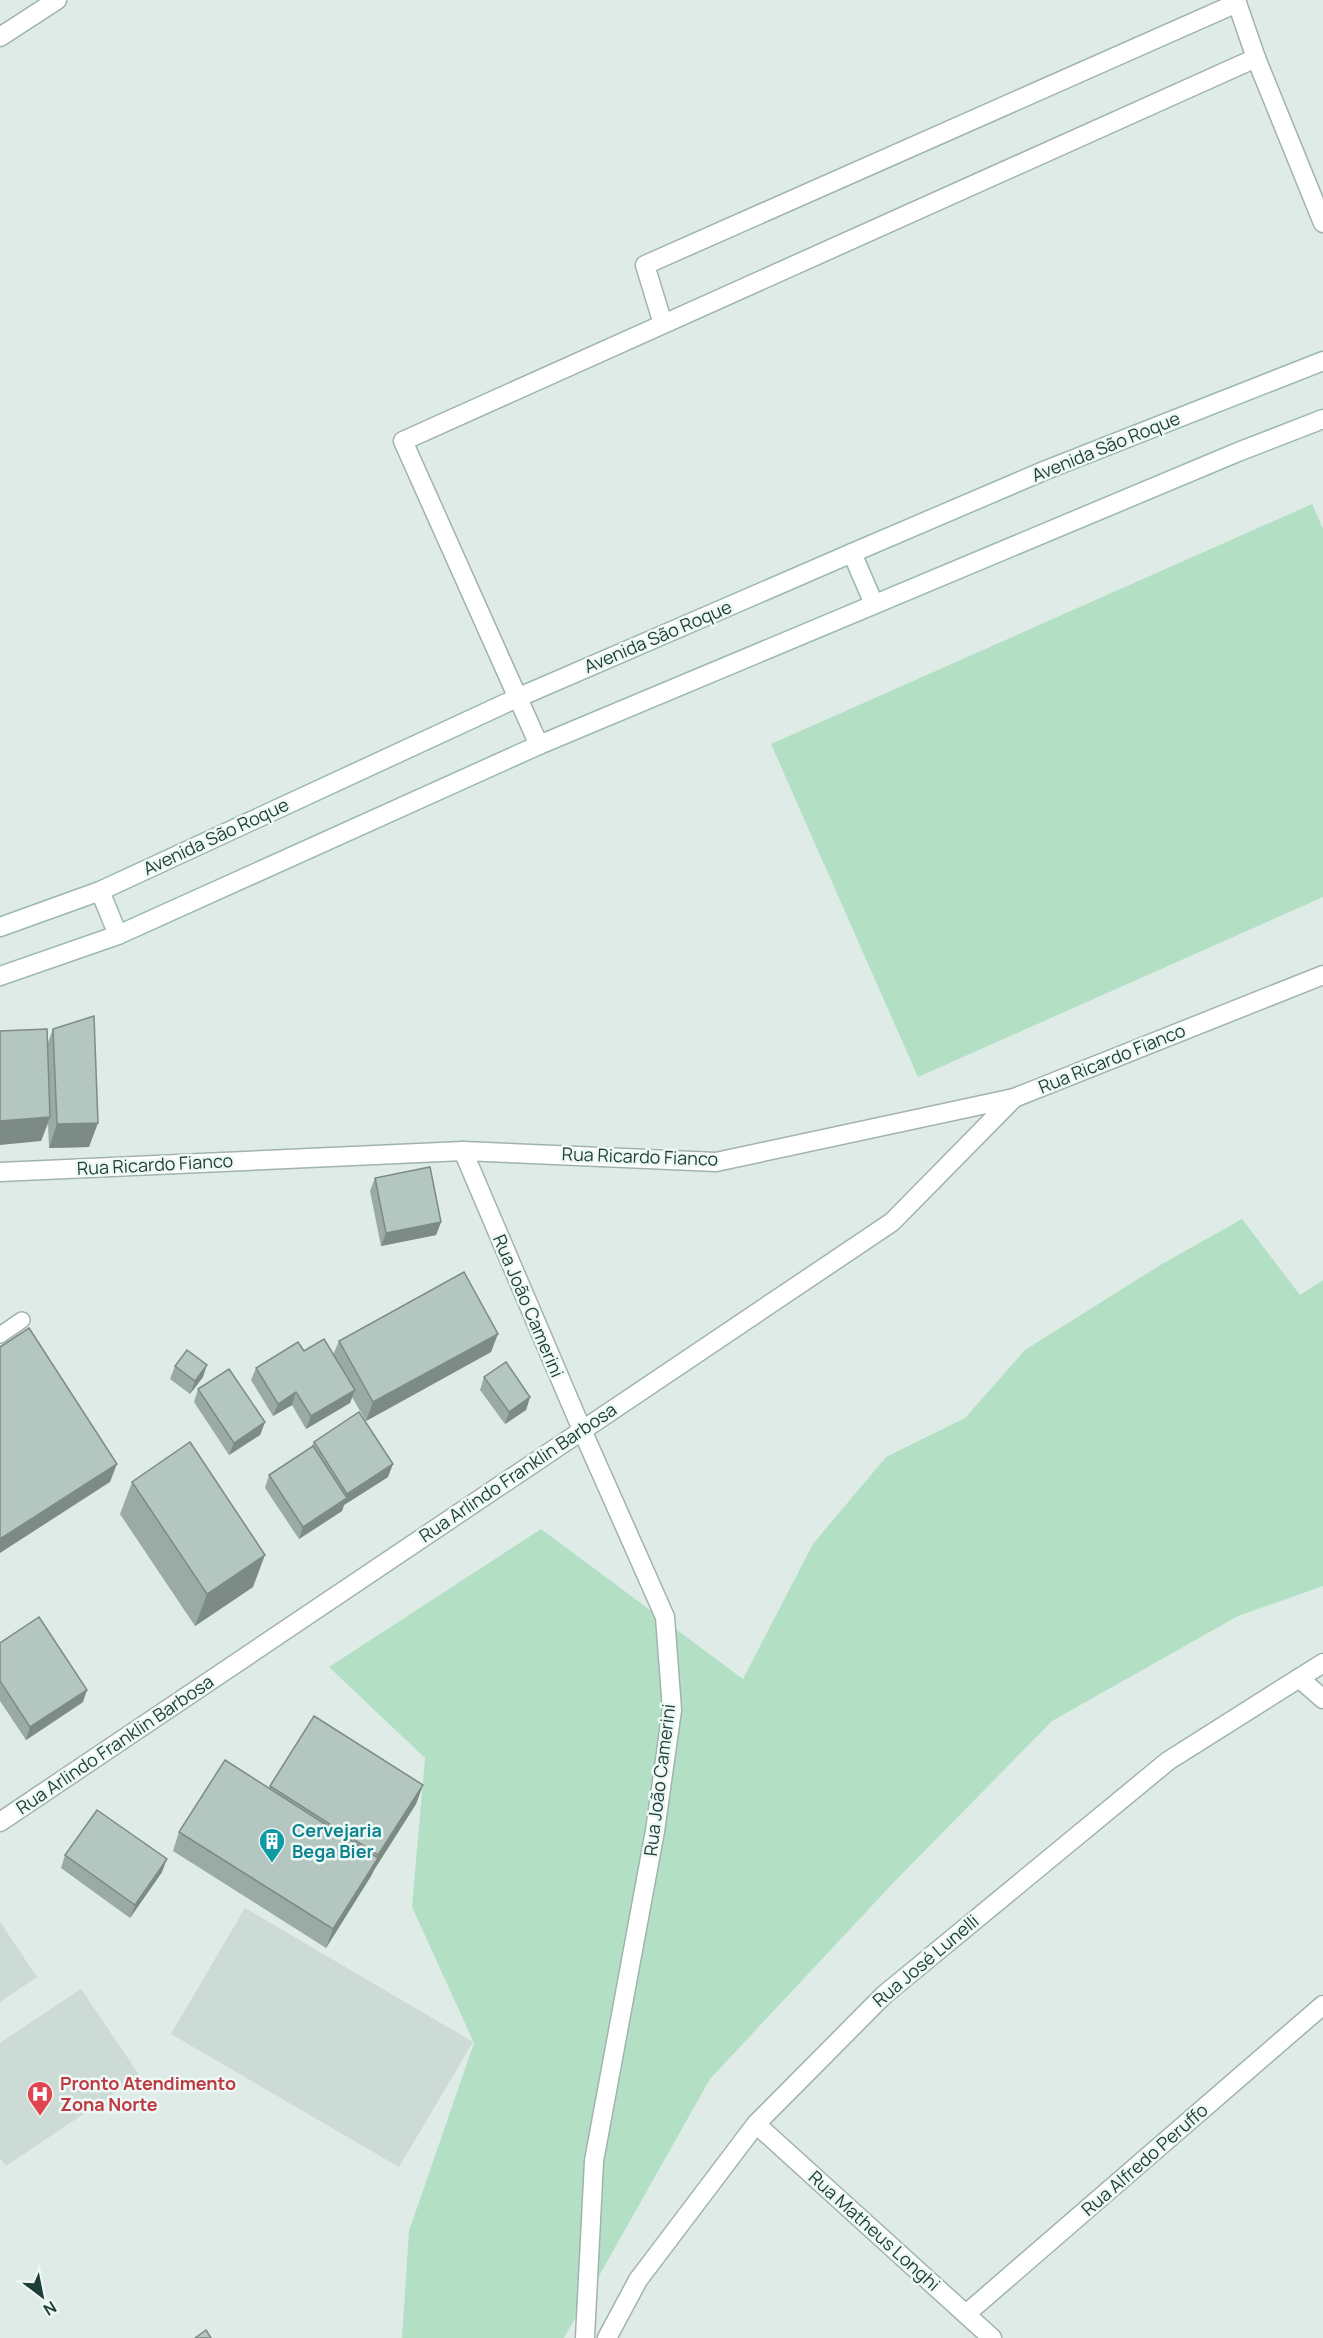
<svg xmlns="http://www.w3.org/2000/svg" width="1323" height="2338" font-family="Manrope,sans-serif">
	<rect width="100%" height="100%" fill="#deebe7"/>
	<g fill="#ccdbd6">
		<polygon points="245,1908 473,2042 399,2167 171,2034"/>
		<polygon points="0,1922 37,1977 0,2002"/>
		<polygon points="81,1989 140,2076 6,2166 0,2158 0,2043"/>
	</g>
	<g fill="#b3e0c5">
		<polygon points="1312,504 1323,529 1323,897 918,1077 771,744"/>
		<polygon points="1242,1219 1300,1295 1323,1280 1323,1586 1238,1616 1052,1721 895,1881 710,2079 564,2338 402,2338 409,2231 474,2043 412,1907 425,1758 329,1667 541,1529 743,1679 813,1544 886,1457 965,1418 1025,1350 1162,1264"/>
	</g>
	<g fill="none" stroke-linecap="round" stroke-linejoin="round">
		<g stroke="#a0b3af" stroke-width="18">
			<polyline id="service" points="0,1335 22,1320"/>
		</g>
		<g stroke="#a0b3af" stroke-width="21">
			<g id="minor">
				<polyline points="1236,0 1256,58 1323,223"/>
				<polyline points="0,37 57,0"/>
				<polyline points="663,324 645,265 1237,3"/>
				<polyline points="539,745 403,441 1256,58"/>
				<polyline points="463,1151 582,1430 665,1617 672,1710 655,1831 594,2161 585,2338"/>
				<polyline points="0,1172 463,1151 716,1162 1014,1098"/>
				<polyline points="1299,1678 1323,1699"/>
				<polyline points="756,2124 992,2338"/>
				<polyline points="966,2314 1323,2005"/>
				<polyline points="607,2338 638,2280 756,2124 884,1995 1168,1761 1323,1663"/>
			</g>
		</g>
		<g stroke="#a0b3af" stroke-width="21">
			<polyline id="tertiary" points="0,1822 892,1222 1014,1098 1323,975"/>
		</g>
		<g stroke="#9bb8b1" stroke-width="21">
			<g id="secondary">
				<polyline points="852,553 874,604"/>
				<polyline points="100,891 118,935"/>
				<polyline points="0,927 100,891 517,698 852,553 1046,470 1323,361"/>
				<polyline points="0,976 118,935 539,745 1238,452 1323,419"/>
			</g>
		</g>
		<use href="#service" stroke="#fff" stroke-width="15"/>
		<use href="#minor" stroke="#fff" stroke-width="18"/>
		<use href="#tertiary" stroke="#fff" stroke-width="18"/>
		<use href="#secondary" stroke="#fff" stroke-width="18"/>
	</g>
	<g fill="#9aaaa5">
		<polygon points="53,1029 89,1147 49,1148 48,1124 41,1141 47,1045"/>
		<polygon points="375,1178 441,1222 436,1235 381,1246 370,1191"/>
		<polygon points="339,1341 491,1352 366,1421 352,1397 350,1403 306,1429 292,1405 273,1416 251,1380 256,1368 304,1351 333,1355"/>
		<polygon points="175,1366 203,1377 190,1394 170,1379"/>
		<polygon points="484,1377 530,1397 526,1410 505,1424 480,1390"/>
		<polygon points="198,1389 265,1422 260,1435 229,1455 194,1402"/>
		<polygon points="314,1442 388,1477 344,1505 342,1511 299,1539 265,1488 269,1475 311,1447"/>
		<polygon points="132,1482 253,1587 195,1626 120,1514"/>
		<polygon points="0,1643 83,1702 26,1740 0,1701"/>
		<polygon points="423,1785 416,1804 374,1870 371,1876 326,1948 173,1851 179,1832 269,1788 270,1786"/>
		<polygon points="65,1855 162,1872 130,1918 61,1868"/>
	</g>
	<g fill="#7d8b86">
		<polygon points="50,1117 41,1141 0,1145 0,1121"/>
		<polygon points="98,1123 89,1147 49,1148 57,1124"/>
		<polygon points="441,1222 436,1235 381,1246 386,1233"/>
		<polygon points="498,1334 491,1352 366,1421 373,1402"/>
		<polygon points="207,1365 203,1377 190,1394 195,1381"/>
		<polygon points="355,1390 350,1403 306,1429 311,1416"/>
		<polygon points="296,1392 292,1405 273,1416 278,1404"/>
		<polygon points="530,1397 526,1410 505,1424 509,1412"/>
		<polygon points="265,1422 260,1435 229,1455 234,1443"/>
		<polygon points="117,1464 110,1482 0,1553 0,1539"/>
		<polygon points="393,1464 388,1477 344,1505 342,1511 299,1539 303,1527 345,1499 347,1494"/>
		<polygon points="265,1555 253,1587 195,1626 207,1594"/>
		<polygon points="87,1690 83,1702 26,1740 30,1727"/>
		<polygon points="423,1785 416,1804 374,1870 371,1876 326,1948 333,1929 376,1861 378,1855"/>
		<polygon points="167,1859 162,1872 130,1918 135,1905"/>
	</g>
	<g fill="#b3c6c0" stroke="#7d8b86" stroke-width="1.5">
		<polygon points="94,1016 98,1123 57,1124 53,1029"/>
		<polygon points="47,1029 50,1117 0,1121 0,1031"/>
		<polygon points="430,1167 441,1222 386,1233 375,1178"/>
		<polygon points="464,1272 498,1334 373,1402 339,1341"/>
		<polygon points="29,1328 117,1464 0,1539 0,1347"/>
		<polygon points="324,1339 355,1390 311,1416 296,1392 278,1404 256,1368 298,1342 304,1351"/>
		<polygon points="187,1350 207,1365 195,1381 175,1366"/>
		<polygon points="506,1362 530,1397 509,1412 484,1377"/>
		<polygon points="229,1369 265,1422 234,1443 198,1389"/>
		<polygon points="359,1412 393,1464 347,1494 314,1442"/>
		<polygon points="190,1442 265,1555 207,1594 132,1482"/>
		<polygon points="313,1446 347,1498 303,1527 269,1475"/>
		<polygon points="39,1617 87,1690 30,1727 0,1681 0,1643"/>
		<polygon points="314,1716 423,1785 378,1855 270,1786"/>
		<polygon points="225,1760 378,1858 333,1929 179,1832"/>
		<polygon points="97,1810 167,1859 135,1905 65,1855"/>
		<polygon points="206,2330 211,2338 195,2338"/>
	</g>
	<defs>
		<g id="building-pin" transform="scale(1.35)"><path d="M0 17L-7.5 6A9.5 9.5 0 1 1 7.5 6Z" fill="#0f9aa8" stroke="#eef8f4"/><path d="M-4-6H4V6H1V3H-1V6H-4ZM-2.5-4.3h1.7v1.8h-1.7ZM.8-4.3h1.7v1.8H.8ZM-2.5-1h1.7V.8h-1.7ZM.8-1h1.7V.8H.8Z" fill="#fff"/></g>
		<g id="hospital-pin" transform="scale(1.35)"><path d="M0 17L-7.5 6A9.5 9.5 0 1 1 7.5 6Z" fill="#e0444e" stroke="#eef8f4"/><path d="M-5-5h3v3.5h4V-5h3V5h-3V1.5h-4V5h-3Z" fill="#fff"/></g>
	</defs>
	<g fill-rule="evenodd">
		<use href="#building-pin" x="272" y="1841"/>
		<use href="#hospital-pin" x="40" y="2094"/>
	</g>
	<g text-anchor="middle" stroke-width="5" stroke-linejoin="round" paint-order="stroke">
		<g font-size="18" fill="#1d3d38" stroke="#eef8f4">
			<text transform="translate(1106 447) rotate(-22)" y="6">Avenida São Roque</text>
			<text transform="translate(658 637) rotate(-23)" y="6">Avenida São Roque</text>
			<text transform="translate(216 837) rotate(-25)" y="6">Avenida São Roque</text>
			<text transform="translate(1112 1059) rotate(-22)" y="6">Rua Ricardo Fianco</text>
			<text transform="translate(640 1157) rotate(2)" y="6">Rua Ricardo Fianco</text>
			<text transform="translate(155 1165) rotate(-3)" y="6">Rua Ricardo Fianco</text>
			<text transform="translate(528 1306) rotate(67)" y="6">Rua João Camerini</text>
			<text transform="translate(518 1473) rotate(-34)" y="6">Rua Arlindo Franklin Barbosa</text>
			<text transform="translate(115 1745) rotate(-34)" y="6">Rua Arlindo Franklin Barbosa</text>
			<text transform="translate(660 1780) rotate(-83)" y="6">Rua João Camerini</text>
			<text transform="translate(926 1961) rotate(-40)" y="6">Rua José Lunelli</text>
			<text transform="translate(1145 2160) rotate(-41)" y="6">Rua Alfredo Peruffo</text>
			<text transform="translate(874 2231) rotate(42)" y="6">Rua Matheus Longhi</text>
		</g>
		<g font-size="18" font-weight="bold" fill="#0d838f" stroke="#eef8f4" text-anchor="start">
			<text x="292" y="1837">Cervejaria<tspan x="292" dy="21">Bega Bier</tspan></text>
		</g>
		<g font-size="18" font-weight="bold" fill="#be3a42" stroke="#eef8f4" text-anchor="start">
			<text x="60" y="2090">Pronto Atendimento<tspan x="60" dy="21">Zona Norte</tspan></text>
		</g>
	</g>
	<g transform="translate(42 2296) rotate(148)" stroke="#eef8f4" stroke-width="4.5" paint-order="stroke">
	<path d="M0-4.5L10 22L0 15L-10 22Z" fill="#1d3d38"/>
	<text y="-9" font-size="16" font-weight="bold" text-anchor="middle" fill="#1d3d38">N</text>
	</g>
</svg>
